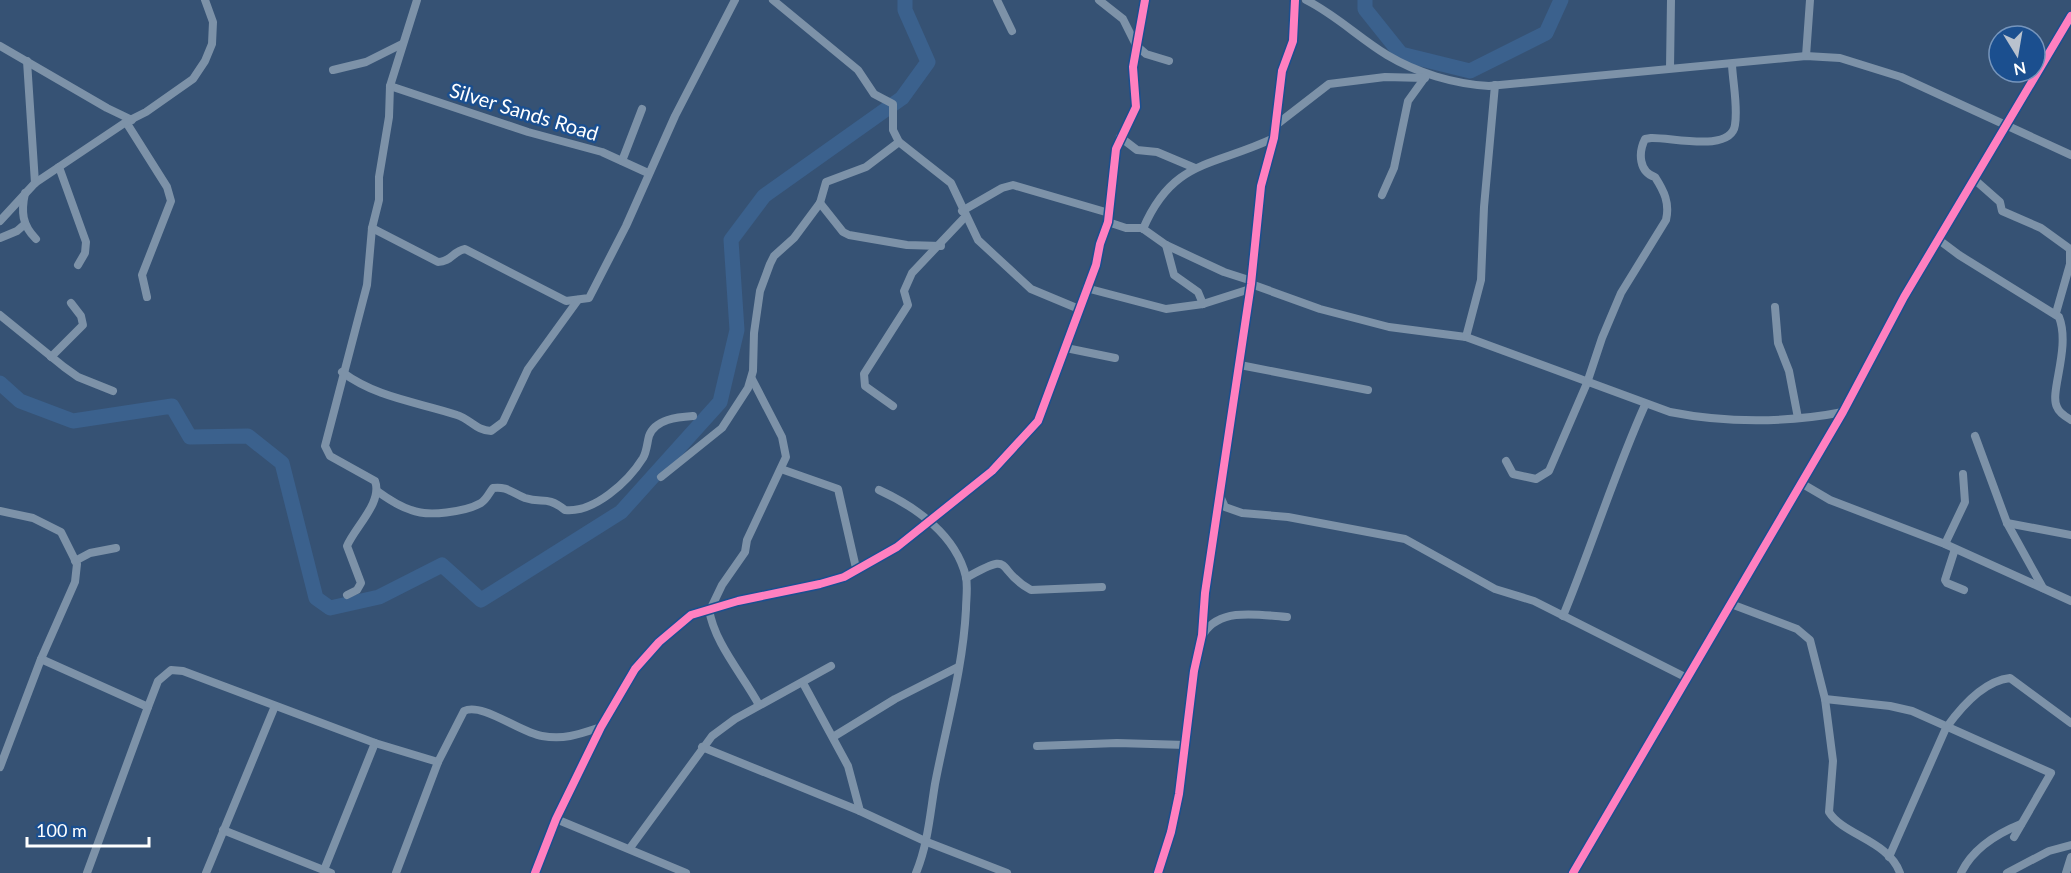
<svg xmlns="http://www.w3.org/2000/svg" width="2071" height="873" font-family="Lato,sans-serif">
	<rect width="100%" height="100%" fill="#365274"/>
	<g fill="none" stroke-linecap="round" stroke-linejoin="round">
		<g stroke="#3b618d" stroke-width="15">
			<polyline points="1365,0 1365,9 1401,54 1470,71 1546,33 1561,0"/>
			<polyline points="0,383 20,401 73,421 172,406 190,437 248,436 282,463 316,598 330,608 379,597 442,565 481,600 621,512 720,402 737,330 731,240 764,196 902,98 928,62 905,10 905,0"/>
		</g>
		<g stroke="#7d92a8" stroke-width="8">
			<polyline points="773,0 858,70 874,94 893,104 893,130 899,142 951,183 978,240 1031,289 1079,309"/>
			<polyline points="997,0 1012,31"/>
			<polyline points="1099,0 1123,19 1138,49"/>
			<path d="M1306 0C1336 15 1359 38 1387 55 1417 73 1454 84 1489 86L1806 56 1840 58 1901 77 2071 155"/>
			<polyline points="0,46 107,108 132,120"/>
			<polyline points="1138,47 1146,54 1169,61"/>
			<polyline points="1806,56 1810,0"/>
			<polyline points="27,61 35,183"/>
			<polyline points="1670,68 1671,0"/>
			<polyline points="333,70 366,62 402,44"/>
			<polyline points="390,86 528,132 602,152 648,173"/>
			<polyline points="126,122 167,187 171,201 142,275 147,297"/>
			<polyline points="1276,125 1329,84 1385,77 1425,78"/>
			<polyline points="1120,137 1137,150 1157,152 1195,168"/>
			<polyline points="622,161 642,109"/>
			<polyline points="59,167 86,242 85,253 78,265"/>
			<polyline points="1975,180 2000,202 2002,211 2041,228 2070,249 2070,264 2056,313"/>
			<path d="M25 193C21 212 22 225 36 239"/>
			<polyline points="1382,195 1394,168 1408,101 1426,76"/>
			<polyline points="820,203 843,232 849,235 907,245 941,246"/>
			<polyline points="962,211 1002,188 1013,185 1109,213"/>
			<polyline points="0,221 35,183 126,122 146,112 193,79 205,61 212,44 213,22 205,0"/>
			<polyline points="1108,222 1126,228 1142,228 1166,245 1224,272 1252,281"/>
			<path d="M372 228 438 262C451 262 453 251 465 249L566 301 589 298 626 226 675 116 735 0"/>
			<path d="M1143 229C1173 159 1213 167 1274 138"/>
			<polyline points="0,238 17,231 25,224"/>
			<path d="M1939 240 1959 255 2059 317C2071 348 2049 393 2057 407 2059 413 2066 417 2071 420"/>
			<polyline points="1166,245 1174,275 1198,292 1203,304"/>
			<path d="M1251 284 1320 309 1389 327 1466 337 1670 412C1725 423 1787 423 1843 412"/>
			<polyline points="1086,288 1166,309 1203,304 1250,289"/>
			<polyline points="1775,307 1778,343 1789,371 1798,418"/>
			<polyline points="0,315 64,367 78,377 113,391"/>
			<polyline points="1466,337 1481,280 1484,207 1495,85"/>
			<polyline points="1066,348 1115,358"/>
			<polyline points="51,357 83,325 81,316 71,303"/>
			<polyline points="1240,365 1368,390"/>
			<path d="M342 372C377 398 418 402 457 415 470 419 477 431 491 431L503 422 528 369 578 300"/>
			<polyline points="893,406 865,386 864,374 908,305 904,291 912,273 965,217"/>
			<polyline points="1975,436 2007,523 2043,588"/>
			<path d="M1506 461 1513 474 1536 479 1549 471 1587 383 1602 338 1621 293 1666 220C1670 203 1664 191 1655 177 1639 172 1638 153 1645 139L1651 138C1671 137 1731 153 1735 125 1738 106 1733 84 1732 65"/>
			<polyline points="781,469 838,489 856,568"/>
			<polyline points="661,477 722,428 748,388 753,371 754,333 760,291 770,264 774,256 794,238 820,203 826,182 866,167 899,142"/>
			<polyline points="1801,483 1830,500 1945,544 2071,601"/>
			<path d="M879 490C916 507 956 535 966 577 968 587 966 600 966 609 963 669 946 726 935 784 930 814 928 844 916 873"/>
			<path d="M377 491C388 499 398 506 411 510 428 517 465 512 481 503 487 499 489 493 493 488 507 486 512 493 525 498 543 504 546 495 565 510 594 513 628 482 643 458 647 451 647 443 649 436 655 419 678 417 693 416"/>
			<polyline points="1221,498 1225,507 1242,513 1288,517 1405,539 1495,589 1534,601 1687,678"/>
			<polyline points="0,511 33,518 61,532 77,564 75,582 41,659 0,767"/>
			<polyline points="2007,523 2071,535"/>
			<polyline points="1945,544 1965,502 1963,474"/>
			<polyline points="1955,549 1945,580 1947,583 1964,590"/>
			<polyline points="75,561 90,553 116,548"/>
			<path d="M966 578C1017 549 993 570 1031 590L1102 587"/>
			<path d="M347 595 357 590 361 583 347 546C355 527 383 502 375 481L330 456 325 446 367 285 372 228 379 200V177L389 117 390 86 417 0"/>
			<path d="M1731 604 1797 629 1810 640 1825 699 1833 761 1829 812C1843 835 1889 841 1900 873"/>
			<polyline points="711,608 722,585 745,552 747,540 786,457 782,437 752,379"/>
			<path d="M709 609C714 643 743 675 759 705"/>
			<path d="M1563 616C1592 546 1614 474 1645 405"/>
			<path d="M1204 633C1221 607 1260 615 1287 617"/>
			<polyline points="41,659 148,707"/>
			<polyline points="803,683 848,766 860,811"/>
			<polyline points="1825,699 1890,706 1912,711 2051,773 2014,837"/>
			<polyline points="833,737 895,699 958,667"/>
			<polyline points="1037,746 1117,743 1186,745"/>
			<polyline points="702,747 860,811 927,842 1007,873"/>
			<polyline points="556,819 686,873"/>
			<polyline points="223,830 331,873"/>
			<polyline points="630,848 712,736 735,719 831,666"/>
			<path d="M1889 857 1946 728C1961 707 1983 681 2010 678L2071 723"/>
			<polyline points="324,870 375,743"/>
			<polyline points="87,873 148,707 158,681 171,670 183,671 375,743 438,762"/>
			<polyline points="206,873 275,706"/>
			<path d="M396 873 438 762 464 711C482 702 521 733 542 736 565 740 580 734 601 727"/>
			<polyline points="535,873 556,819 601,727 635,669 659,642 691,615 738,601 820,584 844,577 897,547 992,471 1038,421 1096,265 1100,244 1108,222 1116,149 1136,107 1133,67 1145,0"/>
			<polyline points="1158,873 1171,832 1179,794 1194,671 1202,635 1205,593 1251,284 1261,186 1274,138 1282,71 1293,41 1295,0"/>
			<polyline points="1573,873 1843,412 1904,297 2071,16"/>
			<path d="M1961 873C1973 848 1996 834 2021 824"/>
			<polyline points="2007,873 2049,851 2071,845"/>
			<polyline points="2066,873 2071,857"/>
		</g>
		<g stroke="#1b4f8f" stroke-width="11">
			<g id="cycleway">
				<polyline points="535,873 556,819 601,727 635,669 659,642 691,615 738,601 820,584 844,577 897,547 992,471 1038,421 1096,265 1100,244 1108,222 1116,149 1136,107 1133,67 1145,0"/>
				<polyline points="1158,873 1171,832 1179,794 1194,671 1202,635 1205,593 1251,284 1261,186 1274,138 1282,71 1293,41 1295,0"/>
				<polyline points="1573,873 1843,412 1904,297 2071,16"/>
			</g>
		</g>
		<use href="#cycleway" stroke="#ff80c0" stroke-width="8"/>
	</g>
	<g text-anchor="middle" stroke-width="5" stroke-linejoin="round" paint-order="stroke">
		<g font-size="20" fill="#fff" stroke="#1b4f8f">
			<text transform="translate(524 112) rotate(17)" y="7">Silver Sands Road</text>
		</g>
	</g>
	<g transform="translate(2017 54) rotate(169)"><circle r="28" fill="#1b4f8f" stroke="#7695bc" stroke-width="1.5"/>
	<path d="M0-4.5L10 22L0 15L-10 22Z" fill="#b9c2ce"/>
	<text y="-9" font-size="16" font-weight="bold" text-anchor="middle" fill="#ffffff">N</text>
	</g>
	<path d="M27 837v9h122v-9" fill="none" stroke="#ffffff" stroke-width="3"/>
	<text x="36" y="837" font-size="18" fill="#ffffff" stroke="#1b4f8f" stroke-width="4.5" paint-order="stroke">100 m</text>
</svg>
